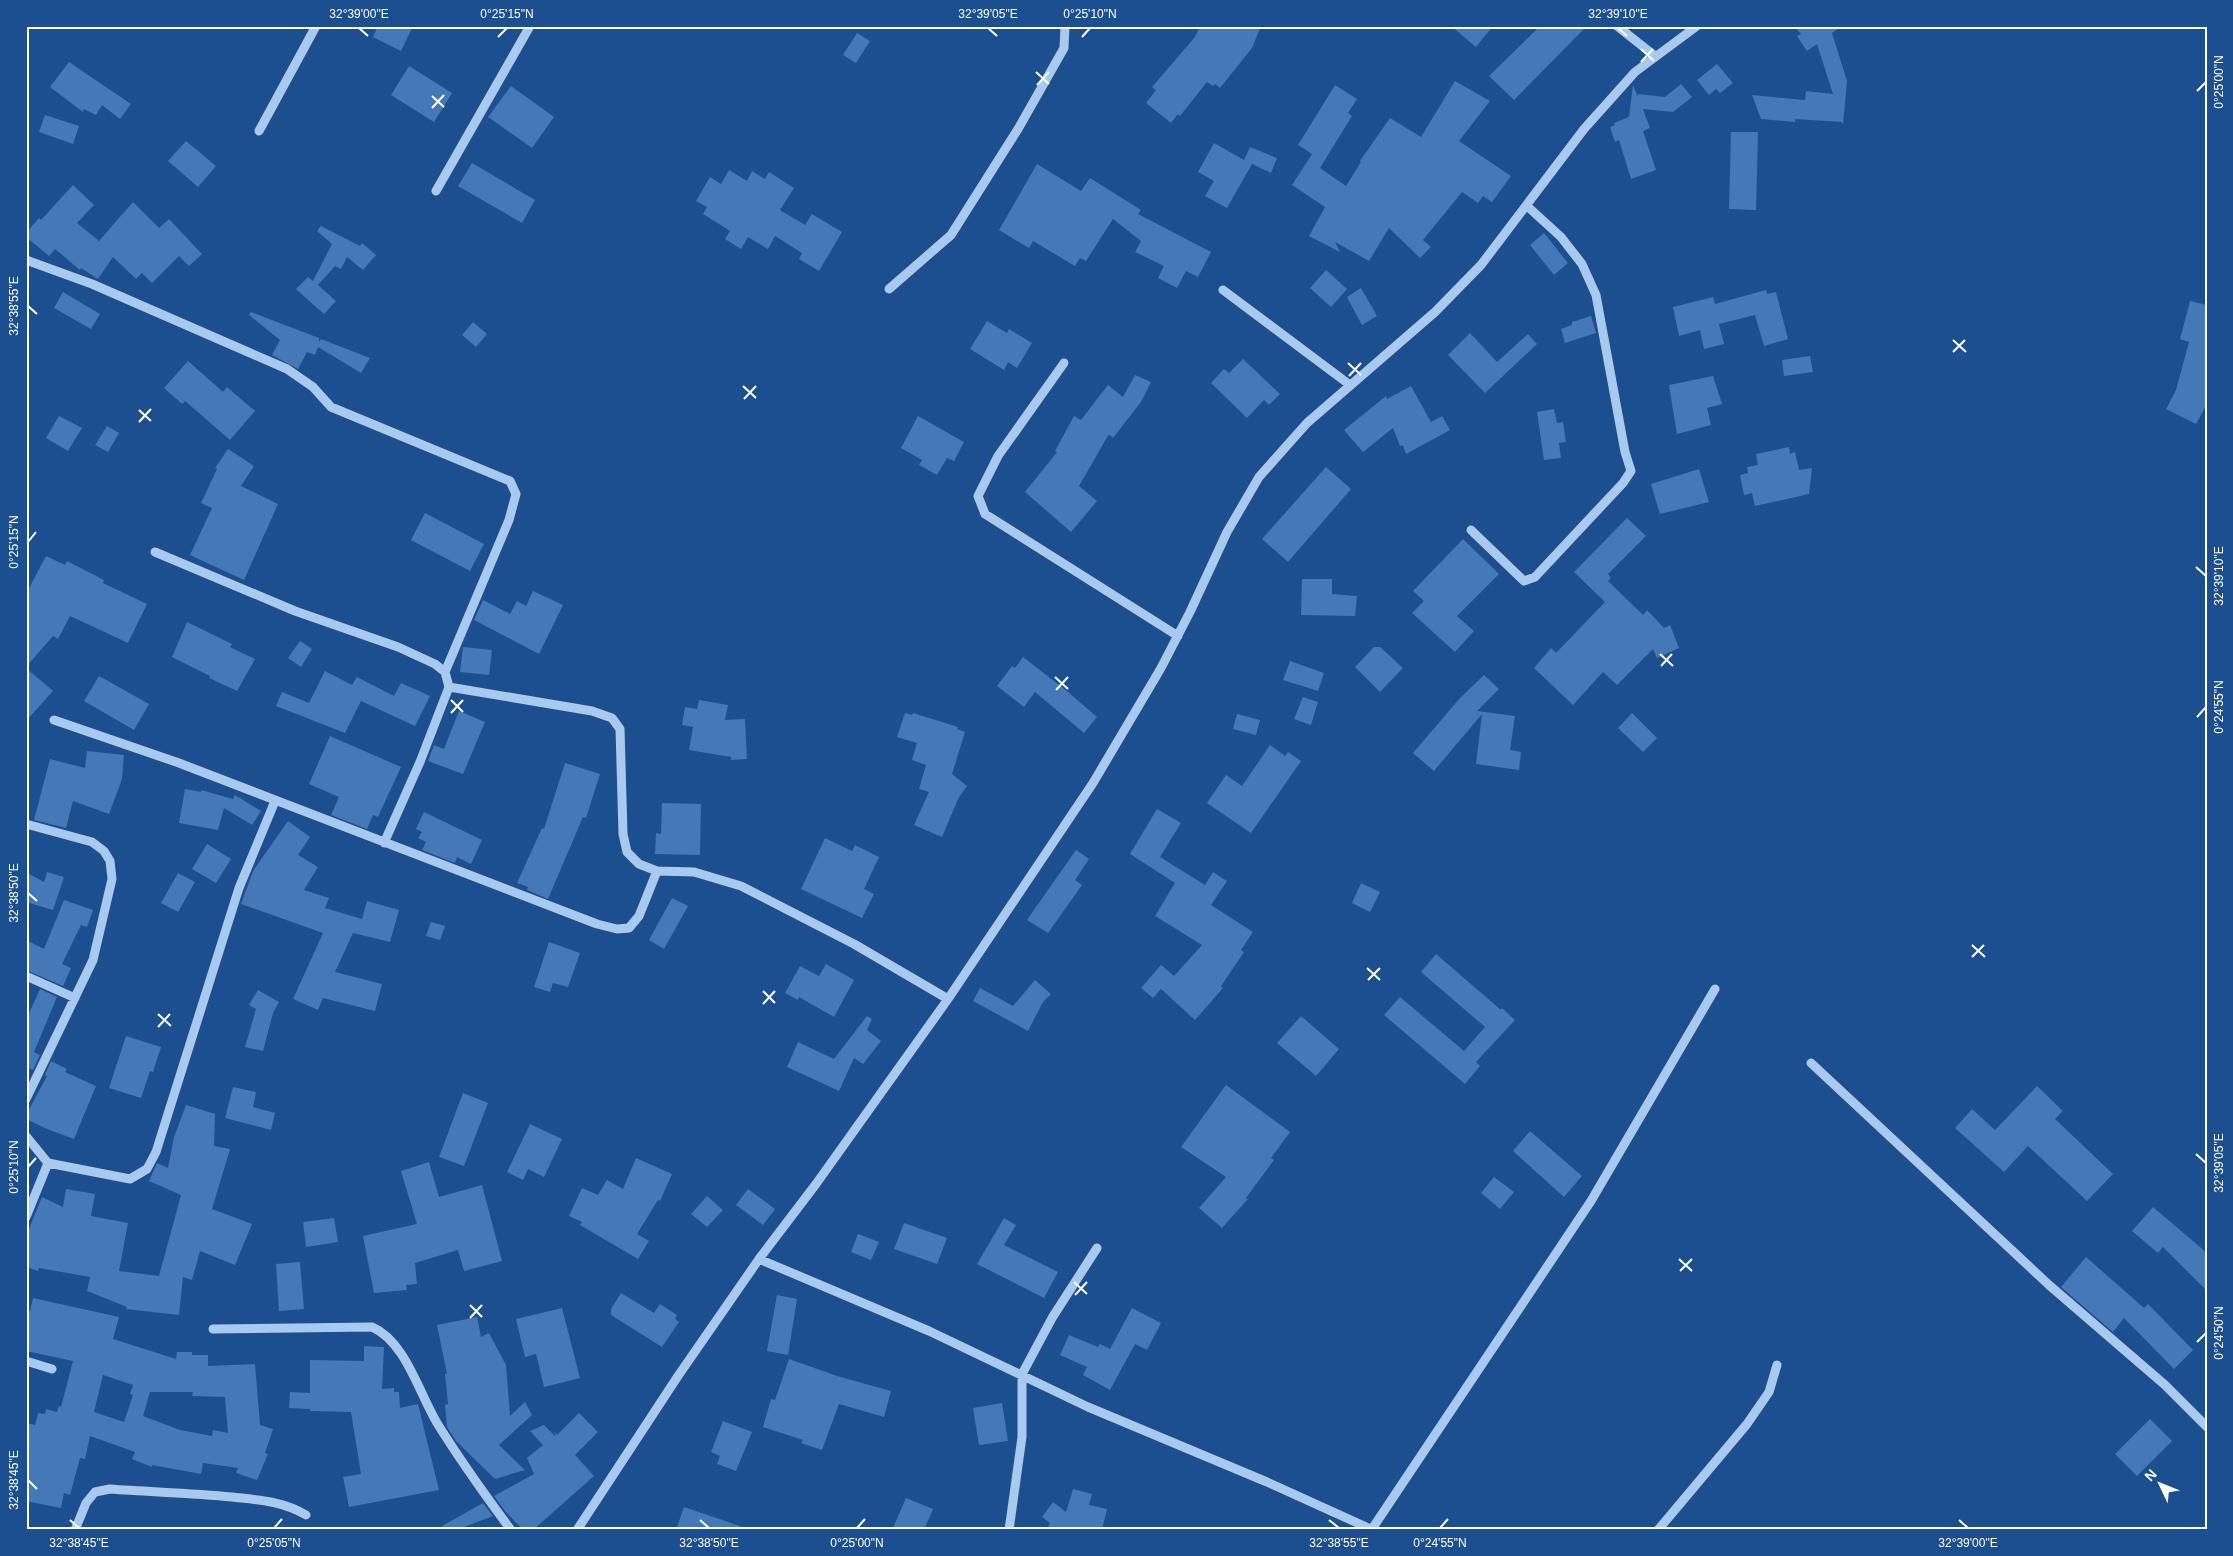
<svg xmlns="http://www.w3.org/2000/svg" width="2233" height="1556" viewBox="0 0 2233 1556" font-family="Arial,sans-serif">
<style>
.building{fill:#4478b7;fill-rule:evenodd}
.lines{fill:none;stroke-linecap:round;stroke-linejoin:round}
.minor{stroke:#a9c9ee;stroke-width:9}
.ticks{fill:none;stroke:#fff;stroke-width:2}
.neatline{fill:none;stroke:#fff;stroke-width:2}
.ticks-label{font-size:12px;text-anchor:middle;fill:#fff}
</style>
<rect width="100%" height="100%" fill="#1b4f8f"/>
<!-- building -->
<path class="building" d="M378,26H413L401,51L373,37Z
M1200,26H1261L1252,48L1220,88L1215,84L1213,86L1207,82L1180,116L1178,114L1171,123L1146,103L1156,90L1152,87L1195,37Z
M1451,26H1493L1476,47Z
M1540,26H1587L1514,100L1489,76Z
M1794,26H1842L1832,33L1847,81L1843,125L1842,122L1795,119V122L1761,119L1752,95L1805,100L1806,91L1833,94L1817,44L1807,51L1797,36L1801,34Z
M857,33L870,41L856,63L843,55Z
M69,62L131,104L120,119L102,105L96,115L84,109L83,112L50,87Z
M1717,64L1733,83L1720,93L1716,89L1709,95L1697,80Z
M409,66L452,93L434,122L391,95Z
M1455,81L1490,101L1459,141L1511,176L1492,202L1483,196L1478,203L1462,192L1423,240L1431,247L1420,258L1389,228L1369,261L1335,242L1340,252L1309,236L1325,207L1292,185L1312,154L1298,145L1335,85L1357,99L1348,113L1352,116L1320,168L1346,186L1361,162L1360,161L1390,118L1421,137Z
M1681,84L1692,97L1673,112L1643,109L1650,128L1643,131L1656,170L1631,179L1619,140L1615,142L1610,127L1615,125L1614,123L1629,117L1633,85L1638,97V94L1665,97Z
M511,86L554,117L532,148L488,117Z
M45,115L79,126L73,144L39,132Z
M1731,132H1758L1756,210L1729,209Z
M186,141L216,166L198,187L168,161Z
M1214,143L1244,160L1250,147L1277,158L1271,173L1252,164L1227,208L1205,196L1214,181L1198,172Z
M472,163L535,200L522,223L458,186Z
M1037,164L1081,191L1090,178L1141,210L1138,214L1211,252L1198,277L1186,271L1177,288L1158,278L1164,266L1135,252L1141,241L1113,219L1086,261L1080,258L1075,266L1033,241L1029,248L999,230Z
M729,170L747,181L752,171L765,179L769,172L794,188L780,210L805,225L812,214L842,232L819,271L799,259L802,253L775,236L768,249L748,237L741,249L725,239L730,231L703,214L707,207L696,201L710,177L721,184Z
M73,185L94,205L77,223L99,241L133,202L159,228L169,219L202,254L189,266L179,256L152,283L142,273L136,279L113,257L98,279L81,268L80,270L55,249L49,256L26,237V233L39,218L41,220Z
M321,226L360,246L362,243L376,255L363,270L347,257L341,269L335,266L318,285L336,301L324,314L296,289L308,277L313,281L332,244L317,231Z
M1544,233L1568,263L1554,275L1530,245Z
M1326,270L1347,289L1331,307L1310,288Z
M1361,288L1377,316L1362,325L1347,297Z
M1766,290L1767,294L1776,292L1788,339L1764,346L1755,315L1719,324L1724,344L1704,349L1700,330L1679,336L1673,307L1713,297L1715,304Z
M63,292L100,314L91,329L54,308Z
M2190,301L2207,305V404L2196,424L2166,409L2176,390L2189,342L2180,339Z
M251,312L319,338V342L321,339L370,358L361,373L318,347L315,355L307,352L298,369L272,355L280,340L249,315Z
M1591,316L1596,333L1565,343L1561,329L1572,325V322Z
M987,321L1007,333L1009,329L1032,343L1017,368L1008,362L1004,370L970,349Z
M473,322L487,334L476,347L462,335Z
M1470,333L1497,362L1528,334L1537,344L1485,393L1448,355Z
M1810,356L1813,372L1784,376L1782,360Z
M1243,359L1280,394L1269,405L1264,400L1247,418L1211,383L1224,369L1229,373Z
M188,361L223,392L227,387L255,411L230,440L185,401L182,404L164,388Z
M1135,375L1151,382L1141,402L1113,438L1109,434L1079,486L1097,501L1071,532L1025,492L1057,452L1055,451L1074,416L1081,420L1108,385L1123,397Z
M1713,376L1722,404L1707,408L1711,425L1677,434L1669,385Z
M1411,386L1431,422L1442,416L1450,430L1406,454L1403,445L1400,446L1393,428L1363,452L1344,430L1386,396L1387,399Z
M1554,409L1557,423L1563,422L1566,442L1559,443L1561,458L1544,460L1537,412Z
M59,416L82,428L68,451L46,438Z
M918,416L964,442L954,461L947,458L937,475L919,465L922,460L901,448Z
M107,426L119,433L108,452L95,445Z
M1789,447L1790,454L1795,452L1799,470L1812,468L1809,494L1755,506L1752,493L1744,495L1740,475L1748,473L1747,467L1758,465L1756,454Z
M228,449L254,466L241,486L278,504L244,580L190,555L212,508L201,503L217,469L215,468Z
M1326,467L1351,489L1288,562L1262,539Z
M1699,469L1709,502L1660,514L1651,484Z
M425,513L484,544L470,571L411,540Z
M1627,518L1646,536L1608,574L1611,578L1608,581L1643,615L1647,610L1664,628L1670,625L1679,648L1657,658L1653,649L1617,685L1603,672L1573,705L1534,668L1551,648L1556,653L1605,602L1574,572Z
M1463,539L1499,574L1457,616L1474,631L1455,652L1412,613L1424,601L1413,591Z
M46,556L65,565L67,561L104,580L103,583L147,604L128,643L70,616L58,639L53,636L26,667V594Z
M1302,579H1332V594L1357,596L1355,616L1301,615Z
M533,591L563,605L539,654L474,620L483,600L510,614L517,601L526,606Z
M187,622L232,644L230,647L255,659L237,691L209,678L210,676L172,657Z
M300,641L312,649L301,667L288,658Z
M463,647L492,650L489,675L460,672Z
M1374,647H1380L1403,668L1380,692L1355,667Z
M1023,657L1067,691L1097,717L1084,733L1035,692L1024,707L997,686L1012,666L1015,668Z
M1290,661L1324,673L1318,691L1283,680Z
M26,668L53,691L26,721Z
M325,671L352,685L357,677L394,696L401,683L430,696L415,726L361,701L345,733L276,706L282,692L309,703Z
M1484,675L1499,689L1477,711L1515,716L1510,750L1521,752L1519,770L1476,764L1482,714L1434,771L1413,753L1460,698Z
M99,676L149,704L134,730L84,701Z
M1303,697L1318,702L1311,725L1294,719Z
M699,700L728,705L725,720L745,719L747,759L731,760V757L689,750L693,727L682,725L685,707L697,709Z
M459,711L485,722L463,774L428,761L434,745L444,749Z
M905,713L912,715L913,713L958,727L957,729L965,732L952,774L967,786L958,799L942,837L914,825L929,792L919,789L926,765L912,760L917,743L897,737Z
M1632,713L1657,738L1643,752L1618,728Z
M1237,714L1260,720L1256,735L1233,729Z
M330,736L401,767L378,817L373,815L367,829L331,815L339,797L309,784Z
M1270,745L1285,756L1288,752L1301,761L1251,833L1207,803L1226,775L1242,786Z
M87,751L124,755L122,779L109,814L73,801L66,828L34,820L50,759L85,768Z
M565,763L600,774L586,818L583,817L548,899L527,890L528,887L517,883L542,828L544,829Z
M185,789L201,792V790L233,799L235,795L261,811L252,825L224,808L218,830L179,823Z
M662,803L701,804L700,855L655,854L656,833L661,834Z
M1157,809L1181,823L1160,857L1205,885L1213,872L1227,881L1211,905L1253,932L1241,950L1244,952L1221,986L1223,988L1195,1020L1161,989L1153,998L1141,988L1161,965L1174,976L1202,945L1155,916L1175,883L1130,854Z
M424,812L482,840L471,864L457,857L455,863L422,850L426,842L418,838L422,832L416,829Z
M288,821L310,837L298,855L318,867L304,890L329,898L325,908L362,919L367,901L399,910L390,942L353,933L335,972L382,984L375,1011L323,998L318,1010L293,999L323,933L241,904L253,871Z
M825,838L852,851L855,845L879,857L864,889L874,894L862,918L801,889Z
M207,844L231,859L216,883L192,869Z
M1076,850L1089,859L1075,880L1082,885L1048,933L1027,920Z
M26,872L44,882L47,872L64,877L53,910L26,902Z
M178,873L195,882L178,912L161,903Z
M1361,883L1380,892L1370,912L1352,903Z
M672,898L688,906L664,949L649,940Z
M64,900L93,910L87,927L81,925L62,964L71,968L63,986L26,970V940L44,949Z
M431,922L445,926L440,940L426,936Z
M549,942L580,953L568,987L553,983L550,992L534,987Z
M1436,954L1501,1010L1502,1008L1515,1020L1476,1062L1480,1066L1465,1084L1384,1015L1400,997L1464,1051L1485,1027L1421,972Z
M826,964L854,980L834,1017L799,997L798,1000L785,993L800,966L819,976Z
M1035,980L1051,994L1043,1002L1028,1031L973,1001L980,988L1013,1006Z
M40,989L57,997L34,1052L40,1055L33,1070L27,1068L26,1070V1020Z
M258,990L279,1002L273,1013L263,1051L245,1047L256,1009L249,1005Z
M867,1016L872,1019L867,1030L881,1041L863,1064L854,1058L839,1091L787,1067L798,1042L834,1059Z
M1301,1016L1339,1049L1316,1076L1277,1043Z
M126,1036L161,1047L153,1072L150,1071L141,1098L109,1088Z
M51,1061L67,1069L65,1072L96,1086L74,1139L47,1129L26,1119V1115L47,1076L45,1075Z
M1226,1085L1290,1132L1271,1158L1274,1160L1246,1198L1248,1199L1222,1228L1199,1208L1226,1177L1181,1147Z
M2037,1086L2063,1111L2055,1119L2113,1174L2087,1201L2028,1146L2004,1172L1955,1128L1972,1109L1995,1130Z
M233,1087L256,1092L253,1107L275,1113L271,1130L225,1118Z
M463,1093L488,1103L464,1166L439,1157Z
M186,1105L215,1114L214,1146L230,1149L212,1209L252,1224L235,1265L200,1251L192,1280L183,1277L179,1315L126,1309L127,1307L87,1291L90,1277L39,1268L38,1271L26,1267V1236L42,1197L63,1207L66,1189L95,1194L91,1216L128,1223L119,1271L159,1276L181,1195L149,1181L157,1163L168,1168L174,1137Z
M530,1124L562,1139L544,1177L528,1169L523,1180L507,1172Z
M1530,1131L1582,1176L1564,1197L1513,1151Z
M636,1158L672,1174L660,1201L658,1200L637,1234L649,1241L638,1259L580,1225L582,1222L569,1216L582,1188L598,1195L607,1180L623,1189Z
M429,1162L439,1197L482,1185L502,1261L464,1271L458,1250L415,1263L417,1284L406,1285L407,1290L374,1293L363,1236L417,1224L401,1171Z
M1494,1177L1514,1192L1500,1209L1481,1193Z
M748,1189L775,1209L763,1225L736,1205Z
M707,1196L723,1210L707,1227L691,1214Z
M2153,1207L2207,1253V1291L2163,1247L2158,1253L2132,1231Z
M334,1218L338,1242L306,1247L303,1222Z
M1004,1218L1016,1225L1004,1245L1058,1272L1044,1298L977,1264Z
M904,1223L947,1238L937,1264L894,1249Z
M858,1234L879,1242L871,1260L851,1252Z
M2086,1257L2144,1308L2148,1304L2193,1350L2174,1369L2124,1318L2113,1332L2061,1287Z
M300,1262L304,1309L279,1311L276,1264Z
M621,1293L654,1313L660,1304L677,1315L675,1319L679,1322L662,1347L611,1315V1309Z
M777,1295L797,1299L788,1355L767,1351Z
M33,1298L119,1317L113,1339L176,1359L177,1352H192V1355H208V1366L255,1364L260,1425L273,1429L265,1453L268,1454L257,1480L236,1473L238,1468L203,1463L201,1474L152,1465V1467L132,1459L135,1452L90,1436L85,1459L80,1458L70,1495L64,1493L61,1508L26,1501V1423L35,1425L38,1413L45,1414L46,1409L57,1412L59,1406L61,1407L73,1361L26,1351V1310L30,1311ZM103,1375L133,1385L130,1394L133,1395L124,1422L94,1412ZM150,1392H193L192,1396L225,1397L228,1433L213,1430L212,1436L180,1430L143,1416Z
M562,1308L580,1378L544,1387L536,1354L525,1357L516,1319Z
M1132,1308L1161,1323L1147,1350L1135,1344L1110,1390L1083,1375L1087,1367L1060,1355L1069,1335L1098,1347L1100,1344L1110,1349Z
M477,1317L481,1337L489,1333L506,1365L510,1416L525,1402L532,1415L499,1445L525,1470L495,1479L456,1441L447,1427L445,1405L448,1404L445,1374H447L437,1325Z
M364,1346L384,1347L382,1389L394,1388V1392H399L400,1408L418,1404L439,1490L349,1507L343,1477L361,1474L351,1412L310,1411V1409L289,1408L290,1392L310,1393V1360L364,1361Z
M789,1359L837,1376L891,1391L884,1417L839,1404L822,1450L801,1443L803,1440L763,1427L771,1399L775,1400Z
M1002,1403L1008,1441L979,1445L973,1408Z
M579,1413L598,1432L575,1455L594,1476L533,1530H523L505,1511L494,1496L534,1474L527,1458L543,1445L530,1431L544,1425L556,1437L554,1431L557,1435Z
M2150,1419L2172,1441L2137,1476L2115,1454Z
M723,1421L752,1432L736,1471L717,1464L720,1456L711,1452Z
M1073,1489L1092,1494L1089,1505L1107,1509L1102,1530H1047L1050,1523L1042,1517L1053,1502L1066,1512Z
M906,1498L933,1509L924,1530H892Z
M483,1503L493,1516L456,1530H444L442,1526Z
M684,1507L743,1527L742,1530H676Z"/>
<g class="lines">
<!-- minor -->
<path class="minor" d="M1617,26L1655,56
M259,131L316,26
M436,191L530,26
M26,260L92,284L287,369L313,387L331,407L510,481L516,494L509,520L445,672
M889,289L951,235L1018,129L1064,48L1065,26
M1223,290L1350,385
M1064,363L998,456L978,496L985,514L1178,636
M1471,530L1524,581L1535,577L1623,483L1631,471L1625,452L1596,295L1582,264L1561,237L1527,206
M155,552L295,611L398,647L435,664L445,672L449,687L420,762L384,843
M449,687L592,711L612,718L620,729L623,834L627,852L639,864L657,871L694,872L741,886L854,944L948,999
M54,720L179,763L597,924L617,929L629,928L639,916L657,871
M26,824L92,842L104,851L110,861L112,879L93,960L26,1099
M26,976L75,998
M1811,1063L2049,1285L2165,1385L2207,1427
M26,1136L48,1163L130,1179L147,1169L156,1152L239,888L275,801
M26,1217L48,1163
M759,1259L929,1331L1088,1407L1267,1482L1373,1530
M213,1329L372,1327C405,1341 419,1393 437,1423C460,1460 485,1495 511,1530
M26,1361L52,1369
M1372,1529L1591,1201L1715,989
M75,1530L86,1503L95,1492L110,1489C151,1492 192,1493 232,1497C258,1500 283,1501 306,1515
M577,1530L678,1376L759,1259L816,1184L948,999L1093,783L1161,668L1190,612L1227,532L1259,477L1307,423L1435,312L1481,265L1584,129L1635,72L1697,26
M1009,1530L1022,1437V1374L1052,1318L1097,1248
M1658,1530L1747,1424L1769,1392L1777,1365"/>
</g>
<!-- ticks -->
<path class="ticks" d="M359,28L368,36M988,28L997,36M1618,28L1627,36M498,37L507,28M1082,37L1090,28M1641,49L1654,61M1641,62L1653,49M1036,72L1049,84M1037,85L1049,72M2197,91L2206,82M432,96L444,107M432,108L444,95M28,306L37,314M1953,340L1966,352M1953,352L1965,340M1348,363L1361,375M1349,376L1361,363M743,386L756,398M744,399L756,386M139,410L151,421M139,422L151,409M28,542L36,532M2196,567L2206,576M1660,654L1673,666M1661,666L1672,654M1055,677L1068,689M1056,690L1068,677M451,700L463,712M451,713L463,700M2197,717L2206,707M28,893L37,901M1972,945L1985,957M1972,957L1984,945M1367,968L1380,980M1368,980L1380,968M763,991L775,1003M763,1004L775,991M158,1014L171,1026M158,1027L170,1014M2196,1154L2206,1163M28,1167L36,1158M1679,1259L1692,1271M1680,1271L1692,1259M1074,1282L1087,1294M1075,1295L1087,1282M470,1305L482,1317M470,1318L482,1305M2197,1342L2206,1333M28,1480L37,1489M70,1520L79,1528M700,1520L709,1528M1329,1520L1339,1528M1959,1520L1968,1528M274,1528L282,1519M857,1528L865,1519M1440,1528L1448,1519"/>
<!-- border -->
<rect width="2233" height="1556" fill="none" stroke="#1b4f8f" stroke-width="55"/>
<!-- north arrow -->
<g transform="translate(2160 1484) rotate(313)" stroke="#1b4f8f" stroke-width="4" paint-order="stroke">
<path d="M0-4L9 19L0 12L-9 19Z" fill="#ffffff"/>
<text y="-8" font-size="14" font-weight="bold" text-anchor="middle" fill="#ffffff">N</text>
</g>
<rect x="28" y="28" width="2178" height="1500" class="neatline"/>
<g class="ticks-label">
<text x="359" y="18">32°39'00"E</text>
<text x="507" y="18">0°25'15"N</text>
<text x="988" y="18">32°39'05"E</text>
<text x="1090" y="18">0°25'10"N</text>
<text x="1618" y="18">32°39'10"E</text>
<text transform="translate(2219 82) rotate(-90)" y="4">0°25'00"N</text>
<text transform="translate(14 306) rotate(-90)" y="4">32°38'55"E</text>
<text transform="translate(14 542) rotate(-90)" y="4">0°25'15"N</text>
<text transform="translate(2219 576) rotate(-90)" y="4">32°39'10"E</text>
<text transform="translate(2219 707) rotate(-90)" y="4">0°24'55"N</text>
<text transform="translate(14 893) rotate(-90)" y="4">32°38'50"E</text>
<text transform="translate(2219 1163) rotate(-90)" y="4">32°39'05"E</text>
<text transform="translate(14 1167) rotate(-90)" y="4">0°25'10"N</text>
<text transform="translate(2219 1333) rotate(-90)" y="4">0°24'50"N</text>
<text transform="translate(14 1480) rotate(-90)" y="4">32°38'45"E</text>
<text x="79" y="1547">32°38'45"E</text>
<text x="274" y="1547">0°25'05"N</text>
<text x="709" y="1547">32°38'50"E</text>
<text x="857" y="1547">0°25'00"N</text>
<text x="1339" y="1547">32°38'55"E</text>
<text x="1440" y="1547">0°24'55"N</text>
<text x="1968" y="1547">32°39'00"E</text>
</g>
</svg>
